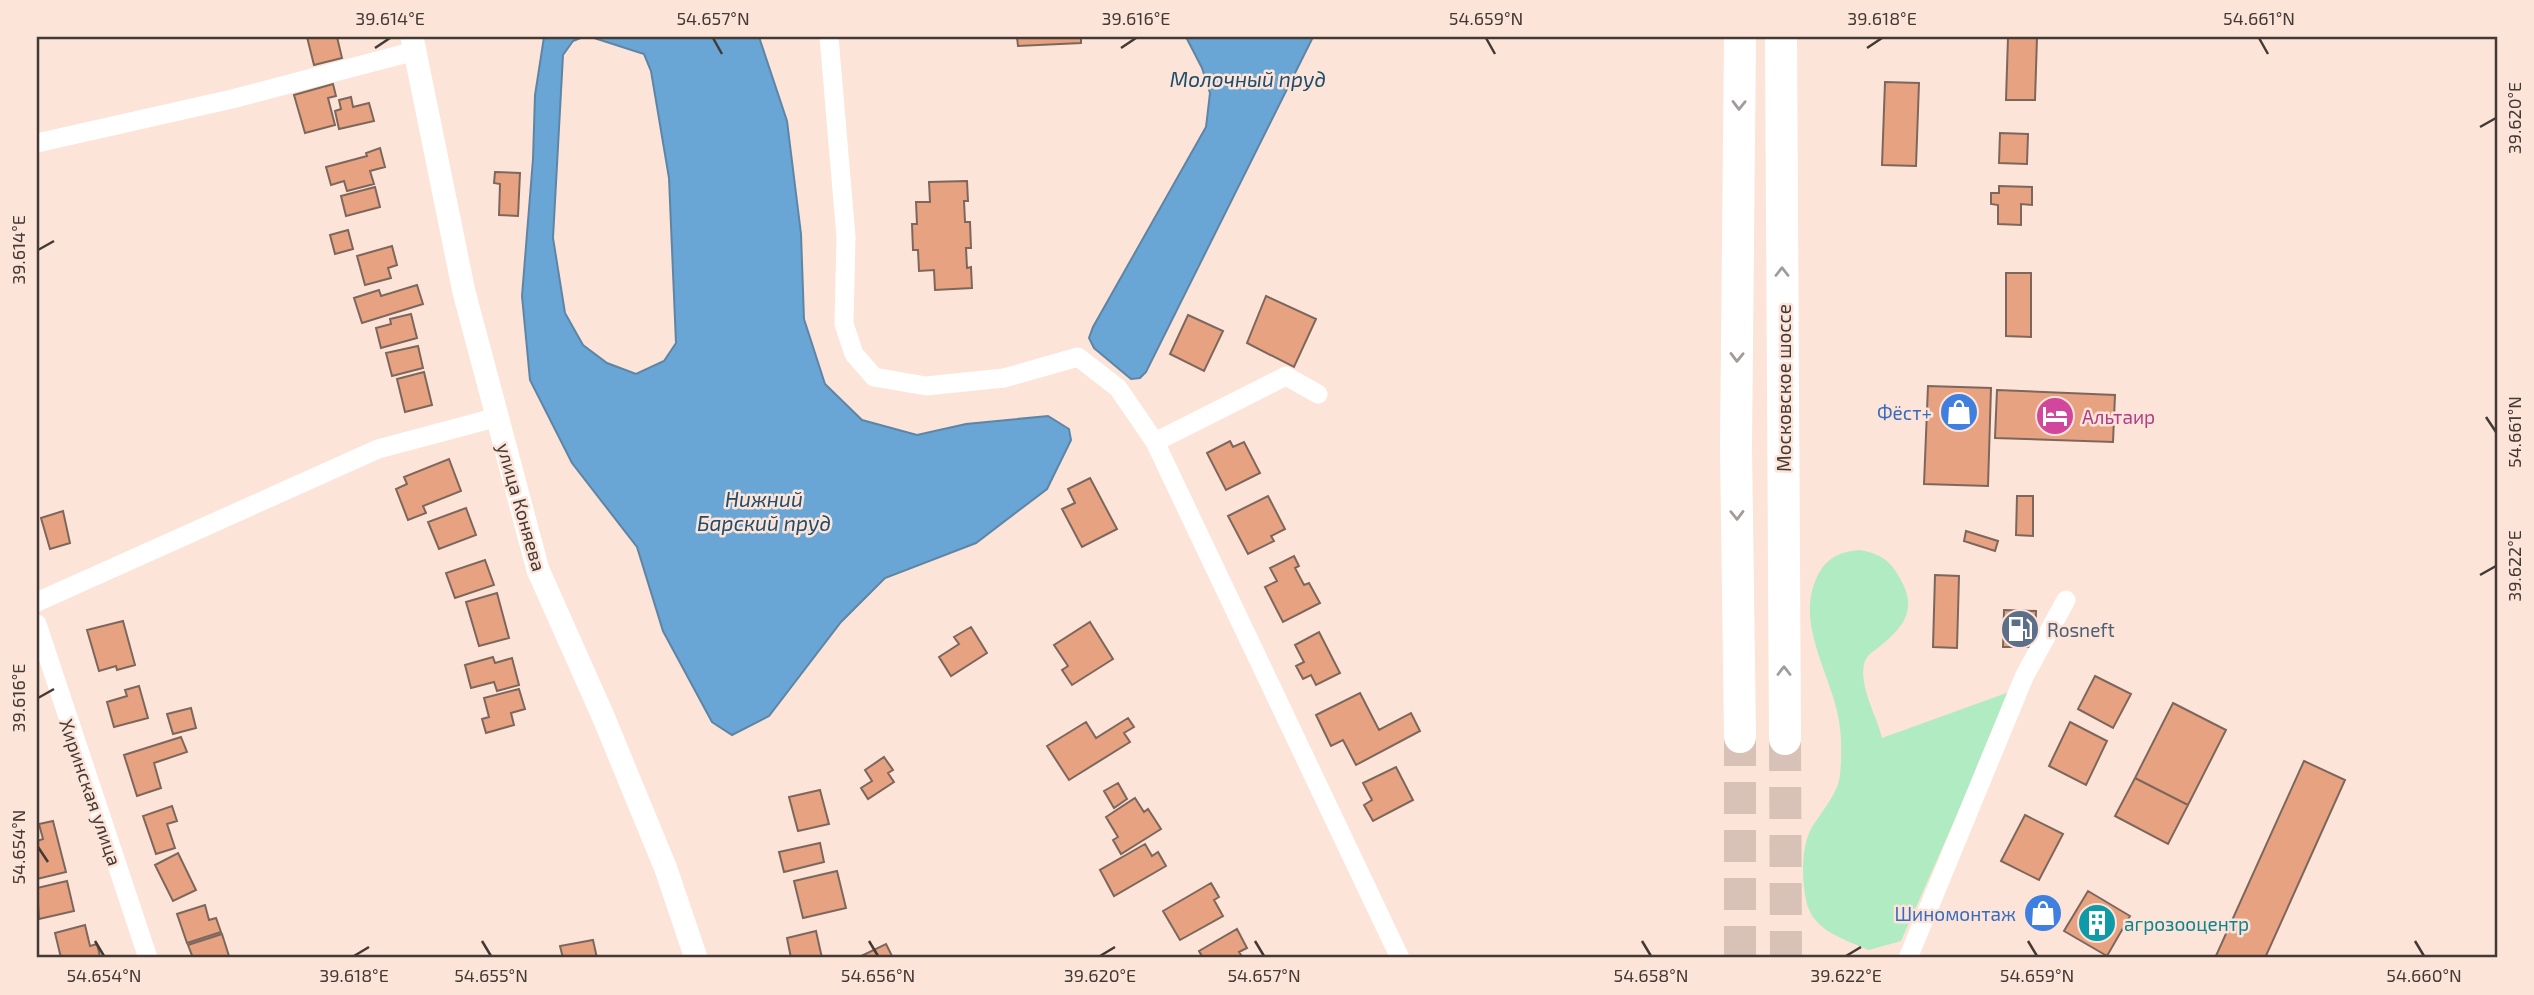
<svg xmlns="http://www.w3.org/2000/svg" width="2534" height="995" viewBox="0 0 2534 995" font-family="'Exo 2',sans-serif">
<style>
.green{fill:#b1ebc1}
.water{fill:#69a6d5;stroke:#5e85a5;stroke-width:2}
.building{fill:#e7a281;stroke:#7d675d;stroke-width:2}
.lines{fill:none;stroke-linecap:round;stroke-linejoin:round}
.trunk-tunnel{stroke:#d8c2b7;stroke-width:32;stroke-dasharray:32 16;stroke-linecap:butt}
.minor{stroke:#fff;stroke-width:19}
.tertiary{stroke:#fff;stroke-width:23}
.trunk{stroke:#fff;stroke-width:32}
.oneway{stroke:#a19c9a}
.ticks{fill:none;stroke:#433935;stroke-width:2.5}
.labels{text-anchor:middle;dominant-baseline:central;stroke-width:5;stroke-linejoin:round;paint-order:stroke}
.street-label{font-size:19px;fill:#433935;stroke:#fde4d8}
.shop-label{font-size:19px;fill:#366cbe;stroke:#fde4d8;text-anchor:end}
.hotel-label{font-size:19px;fill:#b23c85;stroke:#fde4d8;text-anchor:start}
.service-label{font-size:19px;fill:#4e5e75;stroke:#fde4d8;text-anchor:start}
.culture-label{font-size:19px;fill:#0d838f;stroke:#fde4d8;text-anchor:start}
.water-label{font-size:21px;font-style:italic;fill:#1e4d6d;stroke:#fde4d8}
.neatline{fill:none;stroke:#433935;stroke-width:2.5}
.ticks-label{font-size:18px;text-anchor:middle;fill:#433935}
</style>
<rect width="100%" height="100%" fill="#fde4d8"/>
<!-- green -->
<path class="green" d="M1859,550C1878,553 1889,559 1898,575C1919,609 1905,626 1878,648C1872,652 1866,656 1864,664C1859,687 1877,716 1882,738L2012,691L1901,941L1869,950C1844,939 1812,931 1806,900C1802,881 1801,850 1810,831C1819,814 1838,795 1840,775C1842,754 1842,732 1837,711C1827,668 1796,621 1817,577C1826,558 1839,552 1859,550Z"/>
<!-- water -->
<path class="water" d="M544,37H583L573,41L563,55L553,238L565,313L583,345L607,363L636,374L664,361L676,343L669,178L651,71L644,54L591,37H759L787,121L801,234L804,319L825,384L862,420L917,435L966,424L1048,416L1069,429L1071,440L1047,489L976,543L885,578L841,622L769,716L732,735L712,722L663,631L637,547L572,463L530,380L522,296L533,159L535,95Z
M1186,37H1313L1146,372L1140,378L1131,379L1094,348L1089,338L1093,327L1206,127L1210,93L1202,68Z"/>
<!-- building -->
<path class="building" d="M307,37H337L342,58L314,65Z
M1017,37H1081V43L1018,46Z
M2008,37H2037L2035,100H2006Z
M1885,82L1919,83L1916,166L1882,165Z
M333,84L336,96L328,98L335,125L305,133L294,95Z
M351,97L353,107L369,103L374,121L339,129L335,111L341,109L339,100Z
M2000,133L2028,134L2027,164L1999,163Z
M380,148L385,167L370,171L374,184L347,191L344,181L331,185L326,167L367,156L366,153Z
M495,172L520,173L518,216L499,215L500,184L494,183Z
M967,181L968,201H964L965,222H970L971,248H966L967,268L971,267L972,288L935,290L934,270L919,271L918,250H913L912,224H917L916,202H930L929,182Z
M1999,186L2032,187V205L2021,204V225L1998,224V205L1991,204V193H1999Z
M375,187L380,207L346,216L341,196Z
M348,230L353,249L335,254L330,235Z
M392,246L397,265L388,268L391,278L365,285L357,256Z
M2006,273H2031V337L2006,336Z
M417,285L423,304L362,323L354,298L379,290L381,296Z
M1266,296L1316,319L1294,367L1247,343Z
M411,314L417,338L381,348L376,328L391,324L390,319Z
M1188,315L1223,331L1204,371L1170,354Z
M418,346L423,368L392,376L386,353Z
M424,372L432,405L405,412L397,379Z
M1928,386L1991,388L1988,486L1924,484Z
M1997,390L2115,395L2113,442L1995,438Z
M1230,441L1233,447L1244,442L1260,473L1226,490L1207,453Z
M449,459L461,491L423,506L426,513L408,520L396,489L407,484L404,477Z
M1090,478L1117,529L1082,547L1062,509L1075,503L1068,489Z
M1268,496L1285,529L1271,536L1274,541L1248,554L1228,516Z
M2017,496H2033V536L2016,535Z
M466,508L476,535L439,549L428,522Z
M63,511L70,543L50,549L41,518Z
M1966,531L1998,541L1995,551L1964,541Z
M1294,556L1299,566L1295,568L1304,585L1309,583L1320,603L1283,622L1265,587L1277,581L1270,568Z
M485,560L494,585L455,598L446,573Z
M1935,575L1959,576L1957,648L1933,647Z
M497,593L509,638L479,646L466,602Z
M2004,610L2036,611L2035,647H2003Z
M123,621L135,665L117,670L116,666L99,671L87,630Z
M1090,622L1113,659L1072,685L1062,670L1068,666L1054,645Z
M971,627L987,653L951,676L939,657L959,644L954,637Z
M1319,632L1340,673L1316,685L1311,675L1303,679L1296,666L1304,662L1295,645Z
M493,657L495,663L512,658L519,685L497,691L494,682L471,688L465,665Z
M2095,676L2131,694L2113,728L2078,709Z
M139,686L148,718L114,727L107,702L127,696L125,690Z
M519,689L525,709L511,713L514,725L486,733L482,719L489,717L484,698Z
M1360,693L1379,730L1411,713L1420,731L1356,765L1343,740L1331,746L1316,715Z
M2173,703L2226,730L2188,805L2135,778Z
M191,708L196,728L173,734L167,714Z
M1128,718L1134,727L1124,733L1130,742L1069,780L1047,746L1086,722L1096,738Z
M2070,722L2107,741L2086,785L2049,766Z
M181,737L187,752L154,763L161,788L137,796L124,755Z
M884,757L893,770L888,773L894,782L868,799L861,788L872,781L865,770Z
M2304,761L2345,780L2265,958H2215Z
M1396,767L1413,800L1373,821L1364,805L1372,800L1363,783Z
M2135,778L2188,805L2168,844L2115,816Z
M1118,783L1127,799L1114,808L1104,791Z
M820,790L829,824L798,831L789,797Z
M1135,798L1144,812L1148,809L1161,829L1121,854L1113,840L1118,837L1106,817Z
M172,806L177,821L167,824L175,848L156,854L143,816Z
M2025,815L2063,834L2039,880L2001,861Z
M53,821L66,872L37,879V841L43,839L39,824Z
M820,843L824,862L784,872L779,852Z
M1145,844L1152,856L1158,852L1166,866L1114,896L1100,870Z
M178,853L196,890L173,901L155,865Z
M837,871L846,908L803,918L794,881Z
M67,881L74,911L39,919L37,888Z
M1211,883L1219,897L1214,900L1223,916L1180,940L1163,911Z
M2088,891L2130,916L2107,956L2064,931Z
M205,905L209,920L216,918L221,932L187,943L177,914Z
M85,925L90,946L97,944L100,956L61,958L55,933Z
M1237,929L1247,948L1239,952L1243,958H1203L1199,951Z
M816,931L822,958H791L787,938Z
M222,934L229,956L223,958H193L188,945Z
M593,940L597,958H563L560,946Z
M886,944L893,958H860L859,957Z"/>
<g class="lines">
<!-- trunk-tunnel -->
<path class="trunk-tunnel" d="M1785,739L1786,958
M1740,958V737"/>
<!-- minor -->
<path class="minor" d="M829,37L846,237L844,324L854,354L874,377L926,386L1004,378L1078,357L1118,388L1155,442L1400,958
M37,143L232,99L415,51
M1155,442L1286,376L1318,394
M37,602L378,449L498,417
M37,624L148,958
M1908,958L2024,677L2066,600"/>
<!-- tertiary -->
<path class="tertiary" d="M412,37L464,292L538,570L603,716L666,869L696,958"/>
<!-- trunk -->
<path class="trunk" d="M1740,37L1736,447L1740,737
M1781,37L1785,739"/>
</g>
<!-- one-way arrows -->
<defs><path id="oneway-chevron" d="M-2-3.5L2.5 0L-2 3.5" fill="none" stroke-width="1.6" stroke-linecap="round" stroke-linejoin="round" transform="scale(1.75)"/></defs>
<g class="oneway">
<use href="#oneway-chevron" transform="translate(1739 105) rotate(91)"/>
<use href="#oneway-chevron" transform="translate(1782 272) rotate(-90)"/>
<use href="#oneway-chevron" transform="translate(1737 357) rotate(91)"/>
<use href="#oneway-chevron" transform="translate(1737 515) rotate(89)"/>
<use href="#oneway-chevron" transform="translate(1784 671) rotate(-90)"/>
</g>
<!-- ticks -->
<path class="ticks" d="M713,38L722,54M1486,38L1495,54M2259,38L2268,54M375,48L390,38M1121,48L1136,38M1867,48L1882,38M2480,127L2496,118M38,250L54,241M2486,417L2496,432M2480,575L2496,566M38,698L54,689M38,847L48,862M95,941L104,956M482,941L491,956M869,941L878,956M1255,941L1264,956M1642,941L1651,956M2028,941L2037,956M2415,941L2424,956M354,956L369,947M1100,956L1115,947M1846,956L1861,947"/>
<!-- icons -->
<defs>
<symbol id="shop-disc" viewBox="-11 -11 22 22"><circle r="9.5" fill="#3f7fe0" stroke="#fde4d8"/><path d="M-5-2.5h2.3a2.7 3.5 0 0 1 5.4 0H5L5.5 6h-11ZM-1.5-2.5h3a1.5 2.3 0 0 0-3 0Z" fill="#fff"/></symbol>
<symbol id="hotel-disc" viewBox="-11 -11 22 22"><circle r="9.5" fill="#d1479c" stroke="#fde4d8"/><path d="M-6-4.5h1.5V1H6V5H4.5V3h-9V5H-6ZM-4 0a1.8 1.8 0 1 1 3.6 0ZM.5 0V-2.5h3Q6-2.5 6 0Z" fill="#fff"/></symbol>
<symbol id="fuel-disc" viewBox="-11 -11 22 22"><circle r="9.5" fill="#5c6f8a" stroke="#fde4d8"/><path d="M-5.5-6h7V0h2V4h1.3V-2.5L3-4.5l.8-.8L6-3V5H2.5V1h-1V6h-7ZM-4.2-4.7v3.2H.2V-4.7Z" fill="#fff"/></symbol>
<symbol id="building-disc" viewBox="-11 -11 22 22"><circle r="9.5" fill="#0f9aa8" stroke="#fde4d8"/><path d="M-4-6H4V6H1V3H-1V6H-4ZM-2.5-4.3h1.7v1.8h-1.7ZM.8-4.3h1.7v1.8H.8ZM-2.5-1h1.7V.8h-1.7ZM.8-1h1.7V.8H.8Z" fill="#fff"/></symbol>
</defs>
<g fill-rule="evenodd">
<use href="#shop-disc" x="1937" y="390" width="44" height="44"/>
<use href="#hotel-disc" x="2033" y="394" width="44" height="44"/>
<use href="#fuel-disc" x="1998" y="607" width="44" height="44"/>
<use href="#shop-disc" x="2021" y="891" width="44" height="44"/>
<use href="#building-disc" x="2075" y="901" width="44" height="44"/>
</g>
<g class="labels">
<!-- street labels -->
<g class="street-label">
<text transform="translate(1783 388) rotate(-90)">Московское шоссе</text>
<text transform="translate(522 507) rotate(74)">улица Коняева</text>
<text transform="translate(91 792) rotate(71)">Хиринская улица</text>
</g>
<!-- shop labels -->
<g class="shop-label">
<text x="1932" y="412">Фёст+</text>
<text x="2016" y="913">Шиномонтаж</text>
</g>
<!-- hotel labels -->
<g class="hotel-label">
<text x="2082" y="416">Альтаир</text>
</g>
<!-- service labels -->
<g class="service-label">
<text x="2047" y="629">Rosneft</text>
</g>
<!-- culture labels -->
<g class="culture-label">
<text x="2124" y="923">агрозооцентр</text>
</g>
<!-- water labels -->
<g class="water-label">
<text x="1248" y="78">Молочный пруд</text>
<text x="764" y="498">Нижний<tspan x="764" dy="24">Барский пруд</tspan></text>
</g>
</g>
<!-- border -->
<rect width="2534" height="995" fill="none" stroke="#fde4d8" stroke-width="77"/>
<rect x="38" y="38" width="2458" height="918" class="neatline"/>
<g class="ticks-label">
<text x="390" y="25">39.614°E</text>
<text x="713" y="25">54.657°N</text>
<text x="1136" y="25">39.616°E</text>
<text x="1486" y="25">54.659°N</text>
<text x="1882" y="25">39.618°E</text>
<text x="2259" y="25">54.661°N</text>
<text transform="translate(2515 118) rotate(-90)" y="6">39.620°E</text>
<text transform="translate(19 250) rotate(-90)" y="6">39.614°E</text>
<text transform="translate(2515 432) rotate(-90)" y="6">54.661°N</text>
<text transform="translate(2515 566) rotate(-90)" y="6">39.622°E</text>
<text transform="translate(19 698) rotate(-90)" y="6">39.616°E</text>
<text transform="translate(19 847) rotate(-90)" y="6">54.654°N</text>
<text x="104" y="982">54.654°N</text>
<text x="354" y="982">39.618°E</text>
<text x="491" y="982">54.655°N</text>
<text x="878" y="982">54.656°N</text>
<text x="1100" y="982">39.620°E</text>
<text x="1264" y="982">54.657°N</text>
<text x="1651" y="982">54.658°N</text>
<text x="1846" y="982">39.622°E</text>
<text x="2037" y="982">54.659°N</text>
<text x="2424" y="982">54.660°N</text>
</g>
</svg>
